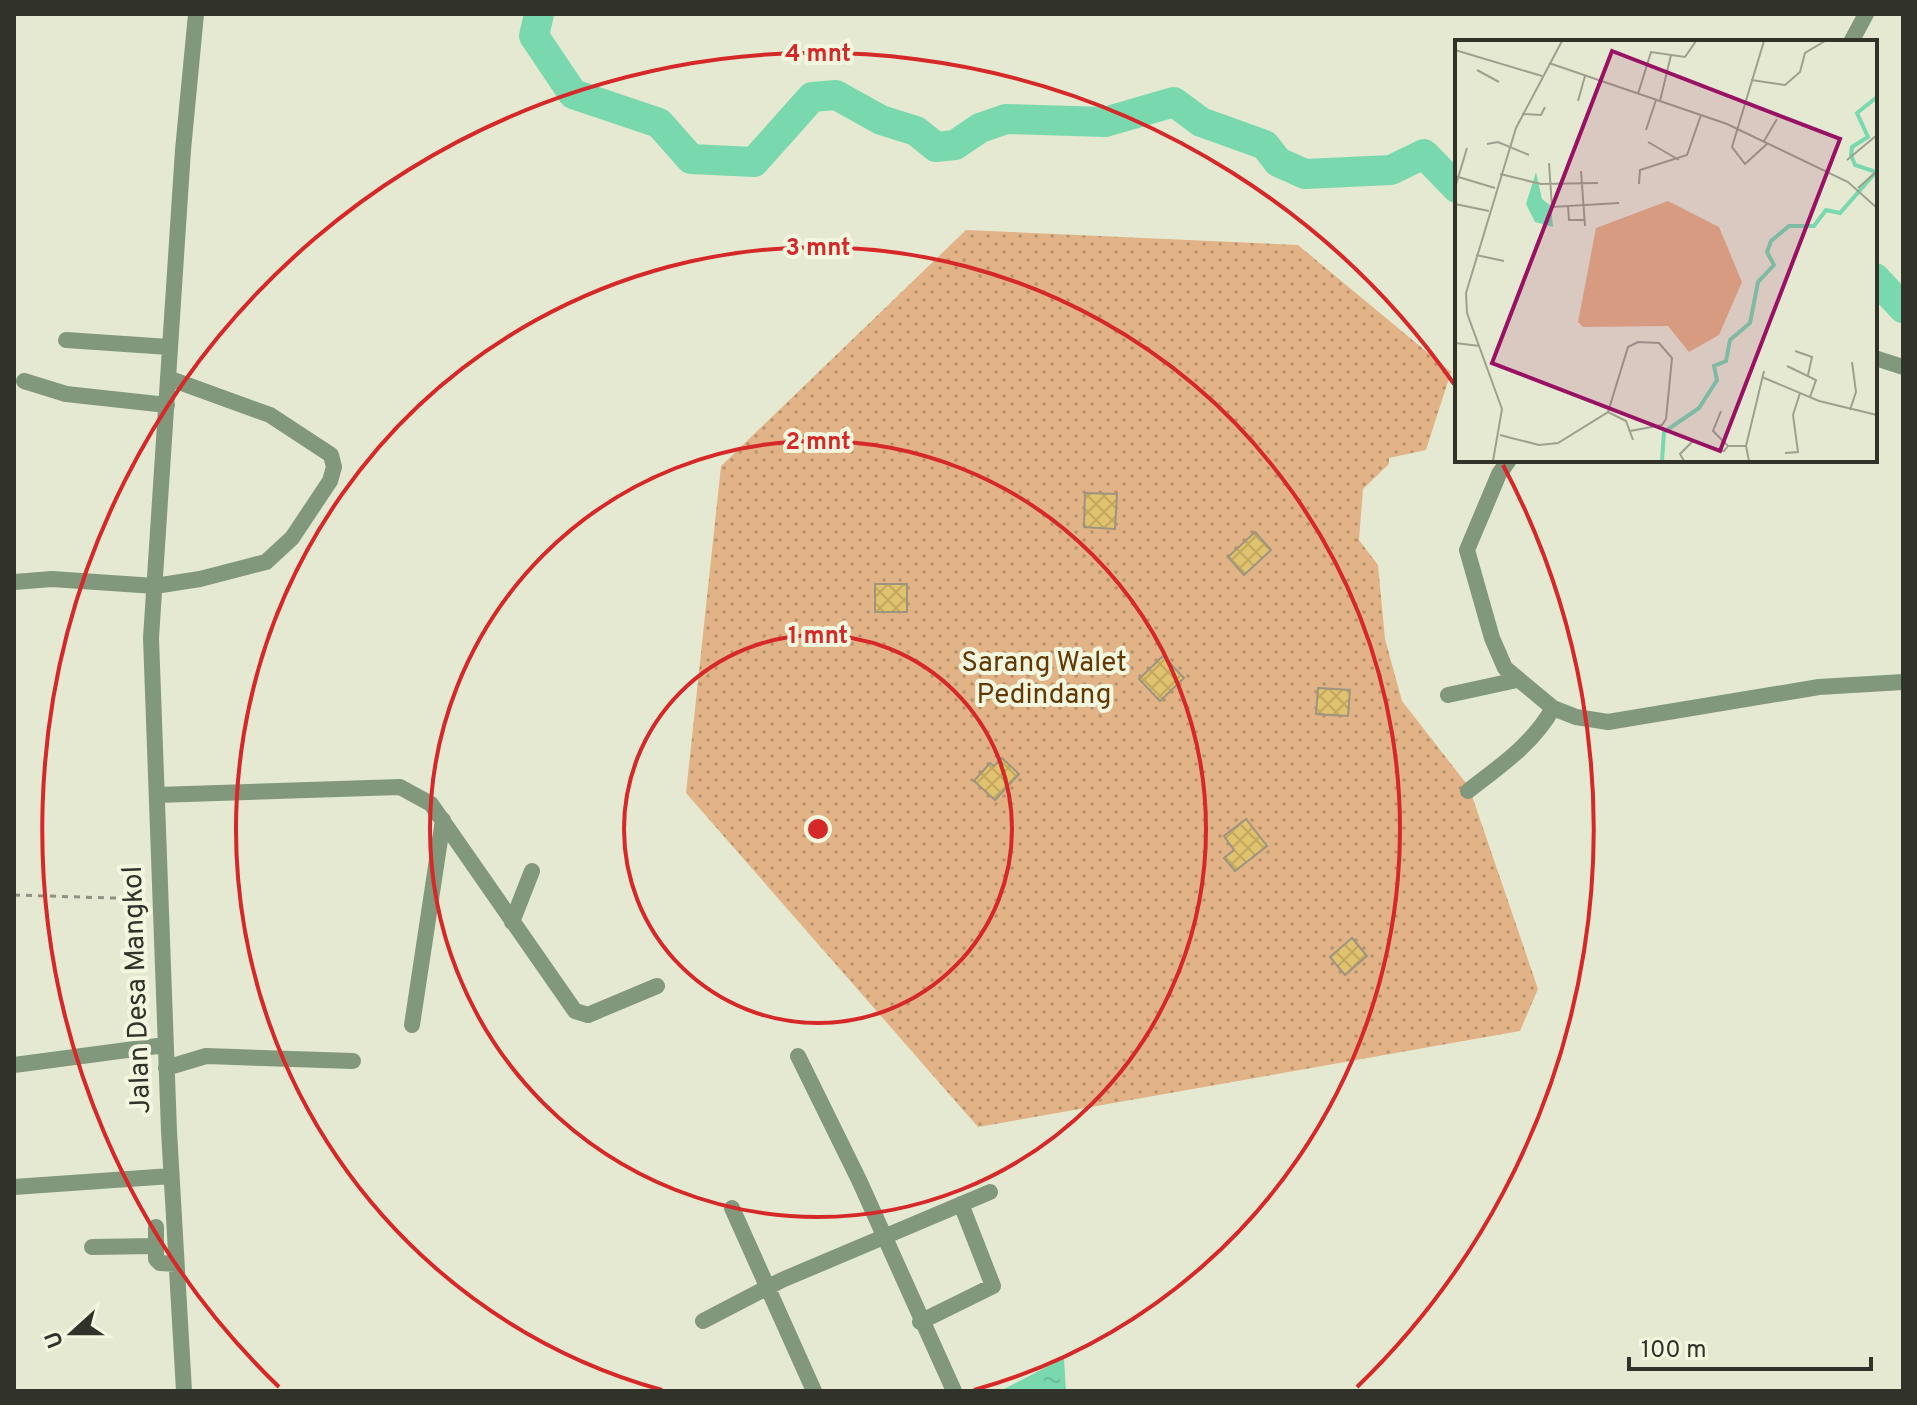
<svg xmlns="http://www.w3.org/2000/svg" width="1917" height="1405" viewBox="0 0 1917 1405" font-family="Overpass,sans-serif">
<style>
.garden{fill:url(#garden-dots)}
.water{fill:url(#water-ripples)}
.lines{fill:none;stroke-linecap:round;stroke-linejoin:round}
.river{stroke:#7ad8af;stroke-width:30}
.building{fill:url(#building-cross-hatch);stroke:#9d9580;stroke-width:2}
.path{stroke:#8f9181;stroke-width:3;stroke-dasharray:6 6;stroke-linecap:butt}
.street{stroke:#82987c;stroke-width:16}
.ring{fill:none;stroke:#d62828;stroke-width:4}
.labels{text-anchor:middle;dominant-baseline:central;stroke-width:8;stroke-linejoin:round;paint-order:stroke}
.park-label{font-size:28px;fill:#623905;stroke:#f3f7df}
.street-label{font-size:28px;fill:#313229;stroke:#f3f7df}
.inset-river{fill:none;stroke:#7ad8af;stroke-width:4}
.inset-road{fill:none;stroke:#9ea08e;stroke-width:2}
.view{fill:#991164;fill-opacity:0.15;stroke:#991164;stroke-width:4}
.inset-edge{fill:none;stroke:#313229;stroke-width:4}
.centre{fill:#d62828;stroke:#f3f7df;stroke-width:4}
.ring-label{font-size:24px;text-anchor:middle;font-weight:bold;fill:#d62828;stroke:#f3f7df;stroke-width:8;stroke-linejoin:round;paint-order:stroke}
</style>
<defs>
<pattern id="garden-dots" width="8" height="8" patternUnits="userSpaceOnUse" patternTransform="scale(2)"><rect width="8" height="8" fill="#e2b387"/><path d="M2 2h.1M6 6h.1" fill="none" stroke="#b8926e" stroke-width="1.8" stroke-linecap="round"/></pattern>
<pattern id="water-ripples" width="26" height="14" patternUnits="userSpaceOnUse" patternTransform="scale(2)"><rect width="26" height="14" fill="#7ad8af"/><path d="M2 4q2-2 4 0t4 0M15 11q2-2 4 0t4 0" fill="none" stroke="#6aba97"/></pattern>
<pattern id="building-cross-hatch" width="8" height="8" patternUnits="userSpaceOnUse" patternTransform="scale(2)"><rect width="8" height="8" fill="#e1c26e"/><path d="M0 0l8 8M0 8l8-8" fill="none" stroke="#c2a75f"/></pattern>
</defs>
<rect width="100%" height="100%" fill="#e6e9d2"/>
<!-- garden -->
<path class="garden" d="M966,230L1298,245L1451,372L1426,450L1389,458V464L1363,489L1359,540L1378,565L1385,639L1402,701L1469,787L1538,989L1520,1031L978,1127L686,793L721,466Z"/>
<!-- water -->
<path class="water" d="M1064,1358L1066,1391H1000Z"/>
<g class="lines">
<!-- river -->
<path class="river" d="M539,14L534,36L573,94L659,123L691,159L754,162L812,97L836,95L881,120L916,131L936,147L955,145L980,128L1006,119L1105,122L1174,102L1201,122L1265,145L1278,162L1305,174L1391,170L1424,154L1457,188
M1875,278L1903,308"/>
</g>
<!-- building -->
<path class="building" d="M1085,493L1117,494L1115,529L1084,527Z
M1255,532L1271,550L1244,575L1228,557Z
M875,584H907V612H875Z
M1163,656L1184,678L1160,701L1139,679Z
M1318,688L1350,690L1348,716L1316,714Z
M1002,758L1019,774L995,800L974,781L990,763L994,766Z
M1246,819L1267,846L1235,871L1224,858L1234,850L1224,836Z
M1352,938L1367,956L1345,975L1330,957Z"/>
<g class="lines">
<!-- path -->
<path class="path" d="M14,895L145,899"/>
<!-- street -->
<path class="street" d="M1851,42L1866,14
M66,340L169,347
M1875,358L1903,367
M24,381L66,394L167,405
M1509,460L1499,474L1467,550L1492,638L1505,668L1553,708L1576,717L1608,722L1819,687L1903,682
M14,582L52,579L155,586L200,579L266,562L292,538L330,481L334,467L331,455L270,415L168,378
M1448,695L1517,680
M1468,791C1500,766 1533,744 1553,708
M157,795L400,787L431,804L575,1011L588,1015L657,986
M512,922L532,871
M412,1025L443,820
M798,1056L859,1180L954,1391
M14,1065L165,1045
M166,1068L206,1056L353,1061
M14,1187L171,1176
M732,1208L814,1391
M156,1227V1259L160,1263L176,1264
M92,1247L156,1246
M703,1321L782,1280L990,1192
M920,1322L993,1286L961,1204
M184,1391L169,1131L151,638L183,150L196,14"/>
</g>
<!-- distance rings -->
<g class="ring">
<circle cx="818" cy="829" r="194"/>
<circle cx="818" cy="829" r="388"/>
<path d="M662 1390A582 582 0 1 1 974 1390"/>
<path d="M279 1387A776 776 0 1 1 1454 384M1503 465A776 776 0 0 1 1357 1387"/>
</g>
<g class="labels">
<!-- park labels -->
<g class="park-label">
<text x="1044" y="664">Sarang Walet<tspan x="1044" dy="32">Pedindang</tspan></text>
</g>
<!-- street labels -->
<g class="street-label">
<text transform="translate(138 990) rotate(-92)">Jalan Desa Mangkol</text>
</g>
</g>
<!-- overview -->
<g transform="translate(1455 40)">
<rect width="422" height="422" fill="#e6e9d2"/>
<path d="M213,161L264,187L287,242L264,295L234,312L213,286L128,287L123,282L141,188Z" fill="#e2b387"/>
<path d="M81,132L87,159L96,166L98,187L80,182L71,164Z" fill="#7ad8af"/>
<path class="inset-river" d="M207,421L209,392L244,368L262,340L259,326L271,321L275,300L295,283L303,242L319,225L312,212L316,201L334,186H359L371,170L385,173L421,132L400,125L396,115L397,107L413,97L402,73L422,57"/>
<path class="inset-road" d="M309,1L277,107L290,124L313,103M0,10L87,36M94,23L272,84L393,142L422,168M22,30L44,42M296,40L330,45L345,32L350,13L370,1M183,54L196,12L230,17L241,1M123,61L130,36M205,61L216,15M67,74L86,75L90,67M191,90L201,60M309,101L322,79M193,102L224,120M32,104L43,102L74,115M392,120L422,95M94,123L97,167L164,163M126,131L130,186M45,134L86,144L143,143M0,136L40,148M184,144L185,130L232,115L246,75M0,148L12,108M403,148L422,131M0,164L34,171M113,166L114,180H129M21,215L49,221M0,303L25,306M340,311L357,317L353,335M332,326L361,340L355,357M307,337L364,361L422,375M395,370L401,352L397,322M266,371L258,391L273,406H291M153,372L171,381L178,400M45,395L84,405L103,403L153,372L173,307L183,302L204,303L217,318L211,379L207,385L175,391M330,413L343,412L338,375L345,353M38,421L47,369L12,273L11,253L61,88L107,1M229,421L225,414L238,401L269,411L273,406M294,421L291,406L309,331"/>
<path class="view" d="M157,11L385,99L265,411L37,323Z"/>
<rect width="422" height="422" class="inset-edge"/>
</g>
<circle cx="818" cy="829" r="12" class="centre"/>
<g class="ring-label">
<text x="818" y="61">4 mnt</text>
<text x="818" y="255">3 mnt</text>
<text x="818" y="449">2 mnt</text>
<text x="818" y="643">1 mnt</text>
</g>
<!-- border -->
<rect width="1917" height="1405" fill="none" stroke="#313229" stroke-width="32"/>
<!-- north arrow -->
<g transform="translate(72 1333) rotate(249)" stroke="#f3f7df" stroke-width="6" paint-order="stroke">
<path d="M0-6L14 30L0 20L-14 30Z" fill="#313229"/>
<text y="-12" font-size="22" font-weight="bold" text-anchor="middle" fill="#313229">U</text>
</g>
<!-- scale -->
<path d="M1629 1357v12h242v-12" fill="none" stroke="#313229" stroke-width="4"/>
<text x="1641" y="1357" font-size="24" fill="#313229" stroke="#f3f7df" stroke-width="6" paint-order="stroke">100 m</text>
</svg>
